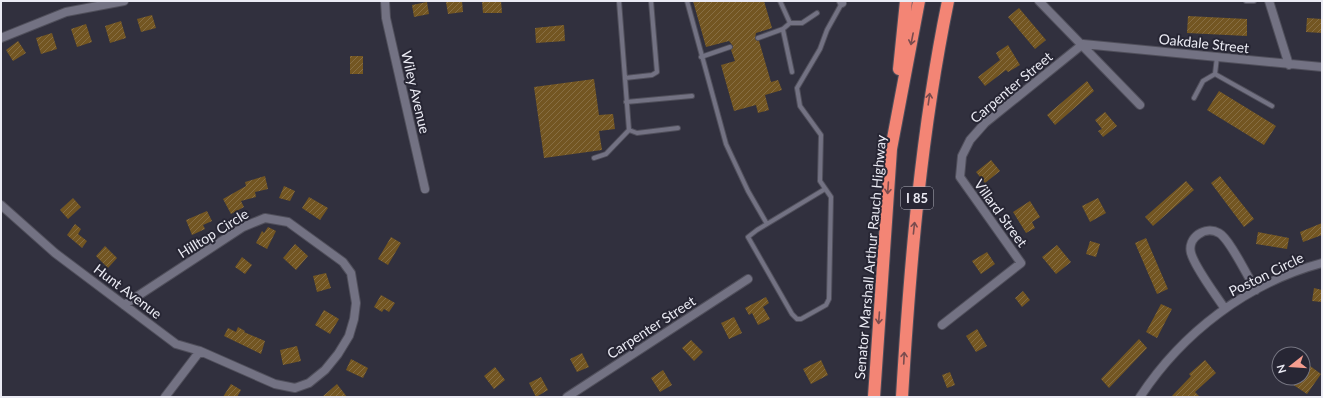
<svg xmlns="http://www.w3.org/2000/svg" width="1323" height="398" viewBox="0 0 1323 398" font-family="Lato,sans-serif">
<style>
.building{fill:url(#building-hatch)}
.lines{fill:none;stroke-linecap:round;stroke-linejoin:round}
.lane-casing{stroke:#504f5b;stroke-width:6}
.street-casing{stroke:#504f5b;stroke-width:10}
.highway-casing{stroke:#504f5b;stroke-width:14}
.lane{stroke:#737283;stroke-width:4}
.street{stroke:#737283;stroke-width:8}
.highway{stroke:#f38575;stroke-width:12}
.oneway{stroke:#794c4e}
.labels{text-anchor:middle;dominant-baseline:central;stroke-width:4;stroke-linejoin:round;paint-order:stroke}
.shield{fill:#272634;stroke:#b0b0ba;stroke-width:1}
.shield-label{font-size:13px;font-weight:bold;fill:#ebebf4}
.street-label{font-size:14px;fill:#ebebf4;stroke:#272634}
</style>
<defs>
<pattern id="building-hatch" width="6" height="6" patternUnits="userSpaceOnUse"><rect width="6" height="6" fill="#735622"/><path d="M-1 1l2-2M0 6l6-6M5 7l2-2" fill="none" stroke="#876e43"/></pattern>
</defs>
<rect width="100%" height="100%" fill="#31303e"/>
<!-- building -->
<path class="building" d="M452,1H462L463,12L448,14L446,2Z
M482,1H501L502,13H483Z
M693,1H764L772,28L756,33L755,39L759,41L771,82L778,80L782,90L765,95L769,110L758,113L756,105L734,111L721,65L735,61L731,50L733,46L729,41L706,47Z
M427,2L429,14L414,17L412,5Z
M1019,8L1046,40L1035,49L1008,17Z
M152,15L156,28L141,32L137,19Z
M1188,16L1247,19V36L1187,33Z
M1307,18L1322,19V33L1306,32Z
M121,21L126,38L110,43L105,26Z
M86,24L92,42L77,47L71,29Z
M564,25L565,41L536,43L535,28Z
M52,33L57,49L41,54L36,38Z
M18,41L26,53L13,61L6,50Z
M1008,45L1020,65L1008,72L1006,70L985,86L978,77L1000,60L996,53Z
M350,56H363V74H350Z
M594,79L599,115L613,114L615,129L599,131L602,150L544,158L534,87Z
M1087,81L1094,91L1055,125L1047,115Z
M1219,91L1276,126L1264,145L1207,110Z
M1105,112L1117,126L1103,137L1098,131L1102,129L1095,120Z
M991,160L1000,171L985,183L976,172Z
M265,176L268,189L255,192L256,197L241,201L244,207L231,214L223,199L246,186L245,182Z
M1220,176L1254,219L1244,227L1211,183Z
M1186,181L1194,190L1153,226L1145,217Z
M284,186L295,191L290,201L279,198Z
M309,197L328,208L320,220L302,208Z
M73,198L81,207L68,219L60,210Z
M1098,198L1106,213L1090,222L1082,206Z
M1030,201L1040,217L1032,222L1035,228L1026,233L1013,212Z
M207,211L212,221L203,225L205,229L192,235L186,220Z
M1322,223V235L1303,242L1300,232Z
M75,224L81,229L78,234L87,241L82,248L67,235Z
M268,227L276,231L267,249L256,243L262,231L264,233Z
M1258,232L1289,238L1287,249L1256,244Z
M391,237L401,243L388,265L378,259Z
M1146,238L1168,289L1157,294L1135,243Z
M1090,241L1100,244L1096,257L1086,254Z
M295,244L308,256L296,270L283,258Z
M1057,245L1071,262L1056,274L1042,257Z
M105,246L117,258L108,268L96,256Z
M987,252L995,264L981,274L972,261Z
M242,257L252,265L245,274L235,267Z
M326,273L331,288L317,292L313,276Z
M1314,288L1322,290V302L1312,301Z
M1023,291L1030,300L1022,307L1015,298Z
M381,295L395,303L389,312L384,309L382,312L374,307Z
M766,297L769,303L763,307L770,319L758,325L752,313L749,315L745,308Z
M1161,304L1172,309L1157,338L1146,332Z
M324,310L339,319L330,334L315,325Z
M734,317L742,333L729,339L721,323Z
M238,327L245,331L244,332L265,341L261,354L224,336L228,328L236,332Z
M977,329L987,346L976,352L966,336Z
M1139,339L1147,348L1109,388L1101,379Z
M691,340L703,352L694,361L682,348Z
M297,346L301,361L283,365L280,350Z
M582,353L589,367L577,372L570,359Z
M351,359L368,368L363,378L346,370Z
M821,360L828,375L811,384L803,369Z
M1205,360L1216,373L1195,392L1200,397H1171L1191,376L1189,374Z
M1306,363L1321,374L1307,394L1292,384L1296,378H1303V368Z
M495,367L505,380L494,389L484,376Z
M663,370L672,385L660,392L651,378Z
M950,372L955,385L947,388L942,375Z
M541,377L548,390L536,397L529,383Z
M231,384L241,390L237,397H223Z
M337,384L347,397H322Z"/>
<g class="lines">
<defs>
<path id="lane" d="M687,1L726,144L748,191L767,224
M780,1L790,23H802L817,13
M1246,1H1254
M783,30L792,72
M758,38L783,29L790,23
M701,57L730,47
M1217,57L1215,74L1272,106
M625,78L652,75L657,72L651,1
M1194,98L1203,81L1215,74
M626,102L692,96
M629,130L637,133L678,128
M594,158L606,154L629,130L619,1
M825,189L757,230L748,237L792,314L797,319H801L826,305L829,299L831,197L820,181L821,135L800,106L797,88L820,49L827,30L842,3"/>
<path id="street" d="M385,1L386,18L425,189
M841,1L842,3
M1039,1L1140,105
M1269,1L1289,65
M1,38L66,12L124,1
M1,205L55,253L176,344L200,351L275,384L295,388L309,383L325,370L338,354L349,336L354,319L356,303L351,273L343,262L288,222L265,218L243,227L124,305
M1225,309C1216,295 1195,268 1191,253C1187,238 1205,225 1219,233C1230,239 1248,278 1256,290
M942,325L1021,263L960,177L962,156L970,140L985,123L1083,44L1322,67
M165,397L200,351
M567,397L748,279
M1140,397C1182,333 1247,283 1322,263"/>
<path id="highway" d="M899,69L906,1
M874,397L891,149L919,1
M902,397C910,264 921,132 948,1"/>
</defs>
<!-- lane casing -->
<use href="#lane" class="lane-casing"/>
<!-- street casing -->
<use href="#street" class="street-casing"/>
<!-- highway casing -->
<use href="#highway" class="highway-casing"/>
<!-- lane -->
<use href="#lane" class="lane"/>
<!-- street -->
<use href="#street" class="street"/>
<!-- highway -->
<use href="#highway" class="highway"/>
</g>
<!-- one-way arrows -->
<defs><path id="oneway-shaft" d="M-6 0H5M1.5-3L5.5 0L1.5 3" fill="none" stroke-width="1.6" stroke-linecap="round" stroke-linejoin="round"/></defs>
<g class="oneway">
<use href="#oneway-shaft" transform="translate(912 39) rotate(101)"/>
<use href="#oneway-shaft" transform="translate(929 99) rotate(-82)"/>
<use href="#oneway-shaft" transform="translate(888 188) rotate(94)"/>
<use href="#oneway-shaft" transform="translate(914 228) rotate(-84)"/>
<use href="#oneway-shaft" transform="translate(879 318) rotate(94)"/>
<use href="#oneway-shaft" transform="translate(904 358) rotate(-87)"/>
</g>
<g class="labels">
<!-- shield labels -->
<rect class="shield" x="901" y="187" width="32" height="22" rx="3"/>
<g class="shield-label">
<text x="917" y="198">I 85</text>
</g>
<!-- street labels -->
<g class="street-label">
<text transform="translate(1204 43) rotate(6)">Oakdale Street</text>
<text transform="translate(1011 87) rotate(-40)">Carpenter Street</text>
<text transform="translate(416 92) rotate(77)">Wiley Avenue</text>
<text transform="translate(1001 213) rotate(54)">Villard Street</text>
<text transform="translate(213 233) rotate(-32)">Hilltop Circle</text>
<text transform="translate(870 257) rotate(-85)">Senator Marshall Arthur Rauch Highway</text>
<text transform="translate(1266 274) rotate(-26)">Poston Circle</text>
<text transform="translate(128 291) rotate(37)">Hunt Avenue</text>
<text transform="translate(651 327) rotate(-33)">Carpenter Street</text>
</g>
</g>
<!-- border -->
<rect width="1323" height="398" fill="none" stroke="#ebebf4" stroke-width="4"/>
<!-- north arrow -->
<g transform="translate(1291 366) rotate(253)"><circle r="19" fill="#272634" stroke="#757581"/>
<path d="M0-3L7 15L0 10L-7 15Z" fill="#f59d8f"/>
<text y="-6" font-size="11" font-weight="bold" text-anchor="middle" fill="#ebebf4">N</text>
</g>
</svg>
